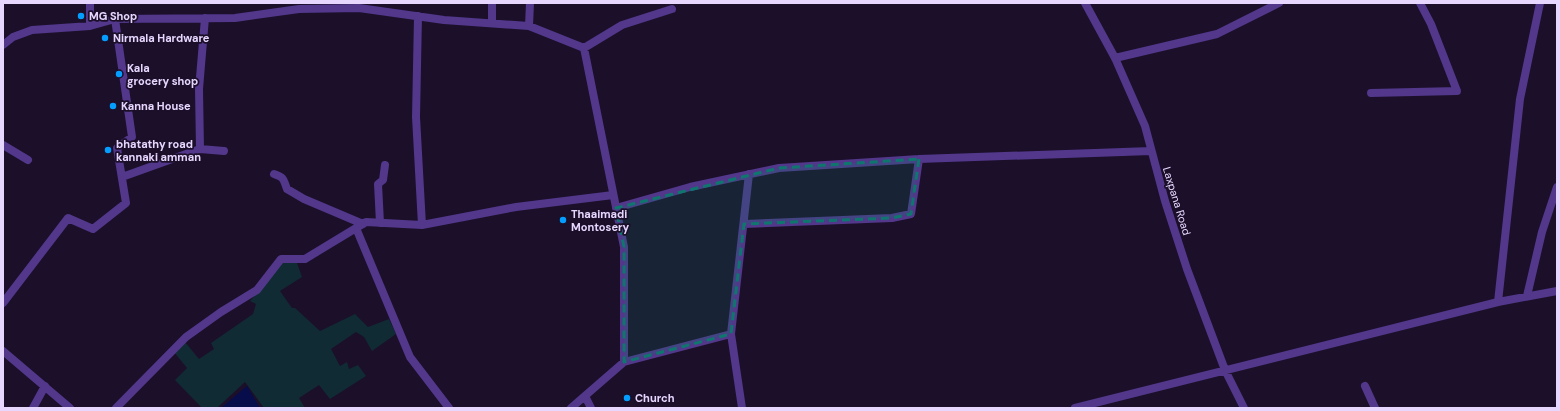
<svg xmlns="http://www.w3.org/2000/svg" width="1560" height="411" viewBox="0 0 1560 411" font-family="'DM Sans',sans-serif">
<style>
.green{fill:#112b34}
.water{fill:#070d4a}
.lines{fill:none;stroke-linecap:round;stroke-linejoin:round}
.minor{stroke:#52378b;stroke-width:8}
.marked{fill:#0f766e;fill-opacity:0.2;stroke:#0f766e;stroke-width:3;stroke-dasharray:8 5;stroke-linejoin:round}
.poi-dot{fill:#039eff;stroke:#1b0f29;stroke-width:1.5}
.labels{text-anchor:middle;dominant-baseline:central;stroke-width:3.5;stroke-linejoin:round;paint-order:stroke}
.poi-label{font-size:11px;font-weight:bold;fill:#e7d7ff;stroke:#1b0f29;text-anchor:start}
.street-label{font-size:11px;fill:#e7d7ff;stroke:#1b0f29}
</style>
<rect width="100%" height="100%" fill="#1b0f29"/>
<!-- green -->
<path class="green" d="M282,262L297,263L302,277L280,291L292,308H295L320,331L355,314L368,327L389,319L396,334L372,351L364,337L356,332L331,349L340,366L347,362L349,369L358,365L366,376L330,399L319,385L299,398L305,408H264L245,382L217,408H202L175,380L187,368L174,352L185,342L199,359L214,349L211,343L253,314L256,304L250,301Z"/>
<!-- water -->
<path class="water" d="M247,386L260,408H221Z"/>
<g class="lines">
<!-- minor -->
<path class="minor" d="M492,3V23
M1085,3L1115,58L1145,126L1165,201L1187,269L1225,370L1244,408
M418,16L416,117L422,225
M90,26V3
M529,26L584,48L624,247V362
M3,45L13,37L32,30L90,26L115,19L235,18L299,9L359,8L444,20L529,26L530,3
M584,48L622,25L672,9
M1115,58L1217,34L1279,3
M1371,93L1457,91L1431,24L1420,3
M3,145L28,160
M200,149L199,89L205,18
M274,174C285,178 283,179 287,189L304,199L363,224
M122,177L200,149L224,151
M616,208L690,187L779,168L919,159L1151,151
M380,223L378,184L383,180L385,165
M744,224L892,218L911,214L919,159
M356,228L410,357L449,408
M1527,296L1542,232L1557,187
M1498,302L1557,291
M3,303L68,218L93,229L126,203L117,148L132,137L115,19
M731,334L749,174
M3,351L70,408
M1365,386L1375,408
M585,396L591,408
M33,408L45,386
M116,408L186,337L221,312L257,290L281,259H305L366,222L422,225L516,207L613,195
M571,408L624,362L731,334L742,408
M1075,408L1498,302L1520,99L1540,3"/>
</g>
<!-- marked area -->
<path class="marked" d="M919,159L911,214L892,218L744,224L731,334L624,362V247L616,208L779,168Z"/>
<!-- markers -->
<g class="poi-dot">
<circle cx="81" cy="16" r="4"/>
<circle cx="105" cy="38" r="4"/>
<circle cx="119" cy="74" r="4"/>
<circle cx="113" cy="106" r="4"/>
<circle cx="108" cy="150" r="4"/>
<circle cx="563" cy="220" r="4"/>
<circle cx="627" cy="398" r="4"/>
</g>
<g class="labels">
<!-- poi labels -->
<g class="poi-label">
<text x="89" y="16">MG Shop</text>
<text x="113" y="38">Nirmala Hardware</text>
<text x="127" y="68">Kala<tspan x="127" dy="13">grocery shop</tspan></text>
<text x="121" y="106">Kanna House</text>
<text x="116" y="144">bhatathy road<tspan x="116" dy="13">kannaki amman</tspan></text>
<text x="571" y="214">Thaaimadi<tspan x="571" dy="13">Montosery</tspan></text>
<text x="635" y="398">Church</text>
</g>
<!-- street labels -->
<g class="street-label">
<text transform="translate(1177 201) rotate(73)">Laxpana Road</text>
</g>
</g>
<!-- border -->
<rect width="1560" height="411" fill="none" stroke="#e7d7ff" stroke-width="8"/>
</svg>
